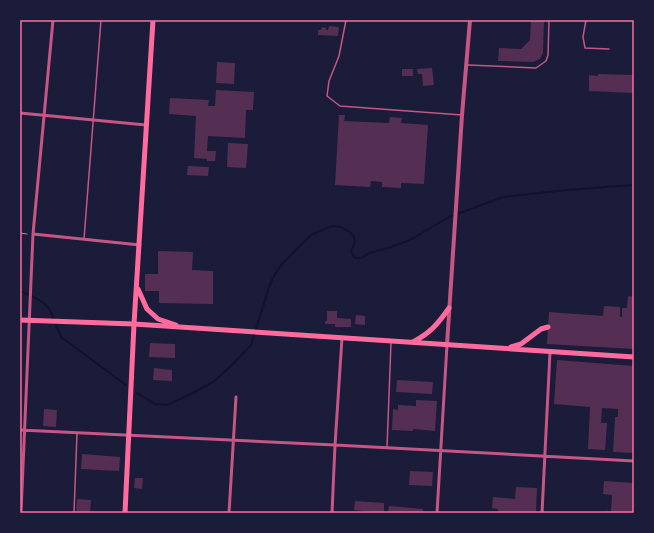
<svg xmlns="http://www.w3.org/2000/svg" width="654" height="533" viewBox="0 0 654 533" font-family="Commissioner,sans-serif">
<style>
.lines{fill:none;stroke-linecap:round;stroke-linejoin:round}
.stream{stroke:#12122b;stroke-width:2}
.building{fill:#542f53}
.path{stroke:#ff6b9d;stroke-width:1}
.service{stroke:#c65784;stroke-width:1.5}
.minor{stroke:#c65784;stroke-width:3}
.tertiary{stroke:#c65784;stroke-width:4}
.primary{stroke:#ff6b9d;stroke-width:5}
.neatline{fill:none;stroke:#ff6b9d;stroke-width:1.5}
</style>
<rect width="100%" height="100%" fill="#1b1b3a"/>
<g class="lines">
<!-- stream -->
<path class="stream" d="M20,291L36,298L45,304L50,310L61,337L126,385
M137,393L155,404L167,405L191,394L213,382L231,366L251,345L269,287L274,276L281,265L311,235L332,226L341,227L350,232L354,237L355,242L351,252L355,258H361L369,253L388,248L410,240L449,217L503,197L566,190L634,185"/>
</g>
<!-- building -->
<path class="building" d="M531,20H544L543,53L540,59L533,62L498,61L499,48L521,49L530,40Z
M329,26L339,27L338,36L318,35V30H321L322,27L326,28V30H328Z
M217,62L235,63L234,84L216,83Z
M432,68L434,85L423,86L422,74H418L417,69Z
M402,69H413V76H402Z
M598,74L634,75V93L589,91V75L598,76Z
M216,90L254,92L253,110H246L245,138L208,136L207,151H216L215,161H207V159L194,158L196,116L169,114L170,98L209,100L208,106H215Z
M339,115H345L344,121L389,123L390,117L402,118L401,123L428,125L424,184L401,183V188L382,187V182L371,181L370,187L335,185Z
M228,143L248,144L246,168L227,167Z
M188,166L209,167L208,176L187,175Z
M158,251L193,252L192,270L213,271V304L159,303V291H145V274H158Z
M628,296L634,297V349L547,344L549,312L603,316L604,306L620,307V317H622V308H627Z
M327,311H337V318L351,319V327H335V324H325V321H327Z
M356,315L365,316V325L355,324Z
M150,343L175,344V358L149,357Z
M557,360L634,366V453L613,452L615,417H618V409L602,408L601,423H607L605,450L588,449L590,407L554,404Z
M154,368L172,370V381L153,380Z
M397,380L433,382L432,394L396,392Z
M416,400L437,401L435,431L413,429V431L392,430L393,409L398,410V405L416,406Z
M44,409L57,410L56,427L43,426Z
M82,454L120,457L119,471L81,469Z
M410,471L433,472L432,486L409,485Z
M135,478H143L142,489L134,488Z
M604,481L634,483V513H606V511L611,512L612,495L603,494Z
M516,487L537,488L536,513H498V509L492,508L493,497L515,499Z
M77,499L91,500L90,513H76Z
M355,501L384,503V513L354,510Z
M389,506L423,509V513H388Z"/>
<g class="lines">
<!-- path -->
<path class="path" d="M20,233L27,234"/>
<!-- service -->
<path class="service" d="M346,20L339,56L329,81L327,96L340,106L462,115
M586,20L583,37L585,48L609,49
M468,65L536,68L546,61L548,55L549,20
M84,239L101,20
M387,447L391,343
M74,513L77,433"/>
<!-- minor -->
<path class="minor" d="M20,113L146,125
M33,234L140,245
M20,430L335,445L634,461
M21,513L33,234L53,20
M229,513L236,397
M332,513L335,445L342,338
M437,513L447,345
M542,513L550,352"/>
<!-- tertiary -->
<path class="tertiary" d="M447,345L462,115L470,20"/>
<!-- primary -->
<path class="primary" d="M138,289L147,309L158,319L176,325
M20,320L134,324L634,357
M413,342C430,333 438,324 449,308
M511,347L521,344L541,329L548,327
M125,513L134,324L153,20"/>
</g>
<!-- border -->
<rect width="654" height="533" fill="none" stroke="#1b1b3a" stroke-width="42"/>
<rect x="21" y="21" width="612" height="491" class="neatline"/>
</svg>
